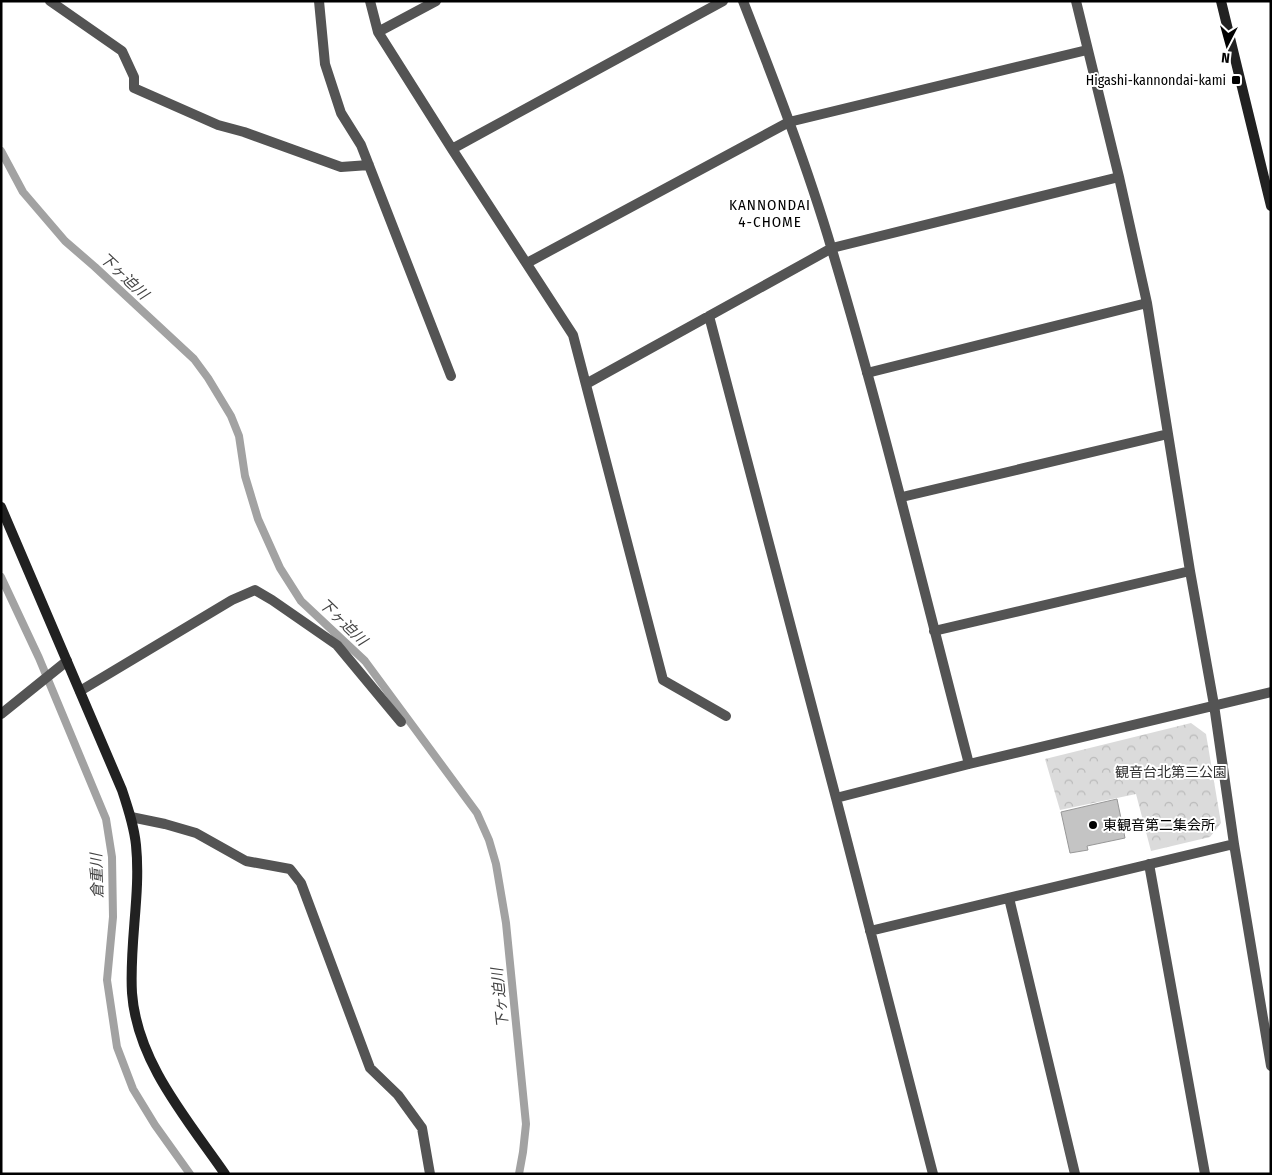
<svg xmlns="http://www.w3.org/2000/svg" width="1272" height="1175" viewBox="0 0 1272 1175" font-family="'Fira Sans Condensed','Noto Sans JP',sans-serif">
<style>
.park{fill:url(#park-crowns)}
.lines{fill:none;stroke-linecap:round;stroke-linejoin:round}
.stream{stroke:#a2a2a2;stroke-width:8}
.building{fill:#c4c4c4;stroke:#989898}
.street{stroke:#545454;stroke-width:10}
.secondary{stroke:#212121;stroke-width:10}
.poi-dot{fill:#000;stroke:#fff;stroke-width:2}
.labels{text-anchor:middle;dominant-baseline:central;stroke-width:4;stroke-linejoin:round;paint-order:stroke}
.poi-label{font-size:14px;fill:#000;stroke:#fff;text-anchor:end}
.park-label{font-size:14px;fill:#323232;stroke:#fff}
.neighbourhood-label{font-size:15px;letter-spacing:1px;fill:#000;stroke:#fff}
.water-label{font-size:15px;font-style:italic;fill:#434343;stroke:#fff}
</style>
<defs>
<pattern id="park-crowns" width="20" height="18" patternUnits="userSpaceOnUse" patternTransform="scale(1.25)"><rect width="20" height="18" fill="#dbdbdb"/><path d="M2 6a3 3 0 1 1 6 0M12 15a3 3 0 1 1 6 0" fill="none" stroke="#bababa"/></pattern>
</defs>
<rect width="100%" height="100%" fill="#fff"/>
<!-- park -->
<path class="park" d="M1191,723L1206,734L1221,823L1210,837L1151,851L1136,794L1060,810L1045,759Z"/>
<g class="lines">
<!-- stream -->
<path class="stream" d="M1,151L23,192L65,241L95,267L194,359L208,378L231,416L239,436L245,476L258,519L280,568L301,601L365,661L477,813L489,840L496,864L506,923L526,1124L523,1152L519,1174
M1,577L39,658L106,819L112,857L113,917L107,980L117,1047L133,1089L155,1125L190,1174"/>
</g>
<!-- building -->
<path class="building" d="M1117,799L1125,838L1087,846L1088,850L1070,853L1061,812Z"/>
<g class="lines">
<!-- street -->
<path class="street" d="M50,1L122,51L134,77V88L218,125L244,132L341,167L369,165
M319,1L325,64L341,113L361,145L451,376
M370,1L378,32L452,149L573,335L663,680L726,716
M743,1C775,83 807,165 832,250C883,420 924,592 969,764
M1076,1L1119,177L1147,303L1190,571L1214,705L1234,844L1271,1066
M378,32L436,1
M452,149L723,1
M527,263L789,122L1087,50
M709,316L836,798L933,1174
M867,373L1147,303
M586,384L832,248L1119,177
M902,497L1168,434
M934,631L1190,571
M80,691L232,600L255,590L272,600L337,645L401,722
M1,714L67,661
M836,798L969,764L1271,692
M131,817L165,824L196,833L246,861L290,869L301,883L370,1068L398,1095L422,1128L430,1174
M1149,864L1205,1174
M1009,898L1075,1174
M870,931L1234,844"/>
<!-- secondary -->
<path class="secondary" d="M1221,1L1271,206
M1,507L122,790C128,808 134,826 136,845C141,894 129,944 132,993C137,1062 187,1119 225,1174"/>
</g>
<!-- markers -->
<g class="poi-dot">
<rect x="1231" y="75" width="10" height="10" rx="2.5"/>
<circle cx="1093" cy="825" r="5"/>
</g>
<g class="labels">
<!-- poi labels -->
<g class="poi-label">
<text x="1226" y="80">Higashi-kannondai-kami</text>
<text x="1103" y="825" text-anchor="start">東観音第二集会所</text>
</g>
<!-- park labels -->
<g class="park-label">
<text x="1171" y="772">観音台北第三公園</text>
</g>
<!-- neighbourhood labels -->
<g class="neighbourhood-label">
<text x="770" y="205">KANNONDAI<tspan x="770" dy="17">4-CHOME</tspan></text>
</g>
<!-- water labels -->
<g class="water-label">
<text transform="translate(124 276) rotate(43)">下ヶ迫川</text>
<text transform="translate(343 622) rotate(44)">下ヶ迫川</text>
<text transform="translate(97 876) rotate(-92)">倉重川</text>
<text transform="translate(500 998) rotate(-96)">下ヶ迫川</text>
</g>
</g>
<!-- border -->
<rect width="1272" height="1175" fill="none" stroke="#000000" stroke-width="5"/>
<!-- north arrow -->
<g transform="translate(1227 45) rotate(186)" stroke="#ffffff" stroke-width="4" paint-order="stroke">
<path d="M0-4L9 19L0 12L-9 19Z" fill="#000000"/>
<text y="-8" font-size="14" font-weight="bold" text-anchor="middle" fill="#000000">N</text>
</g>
</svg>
